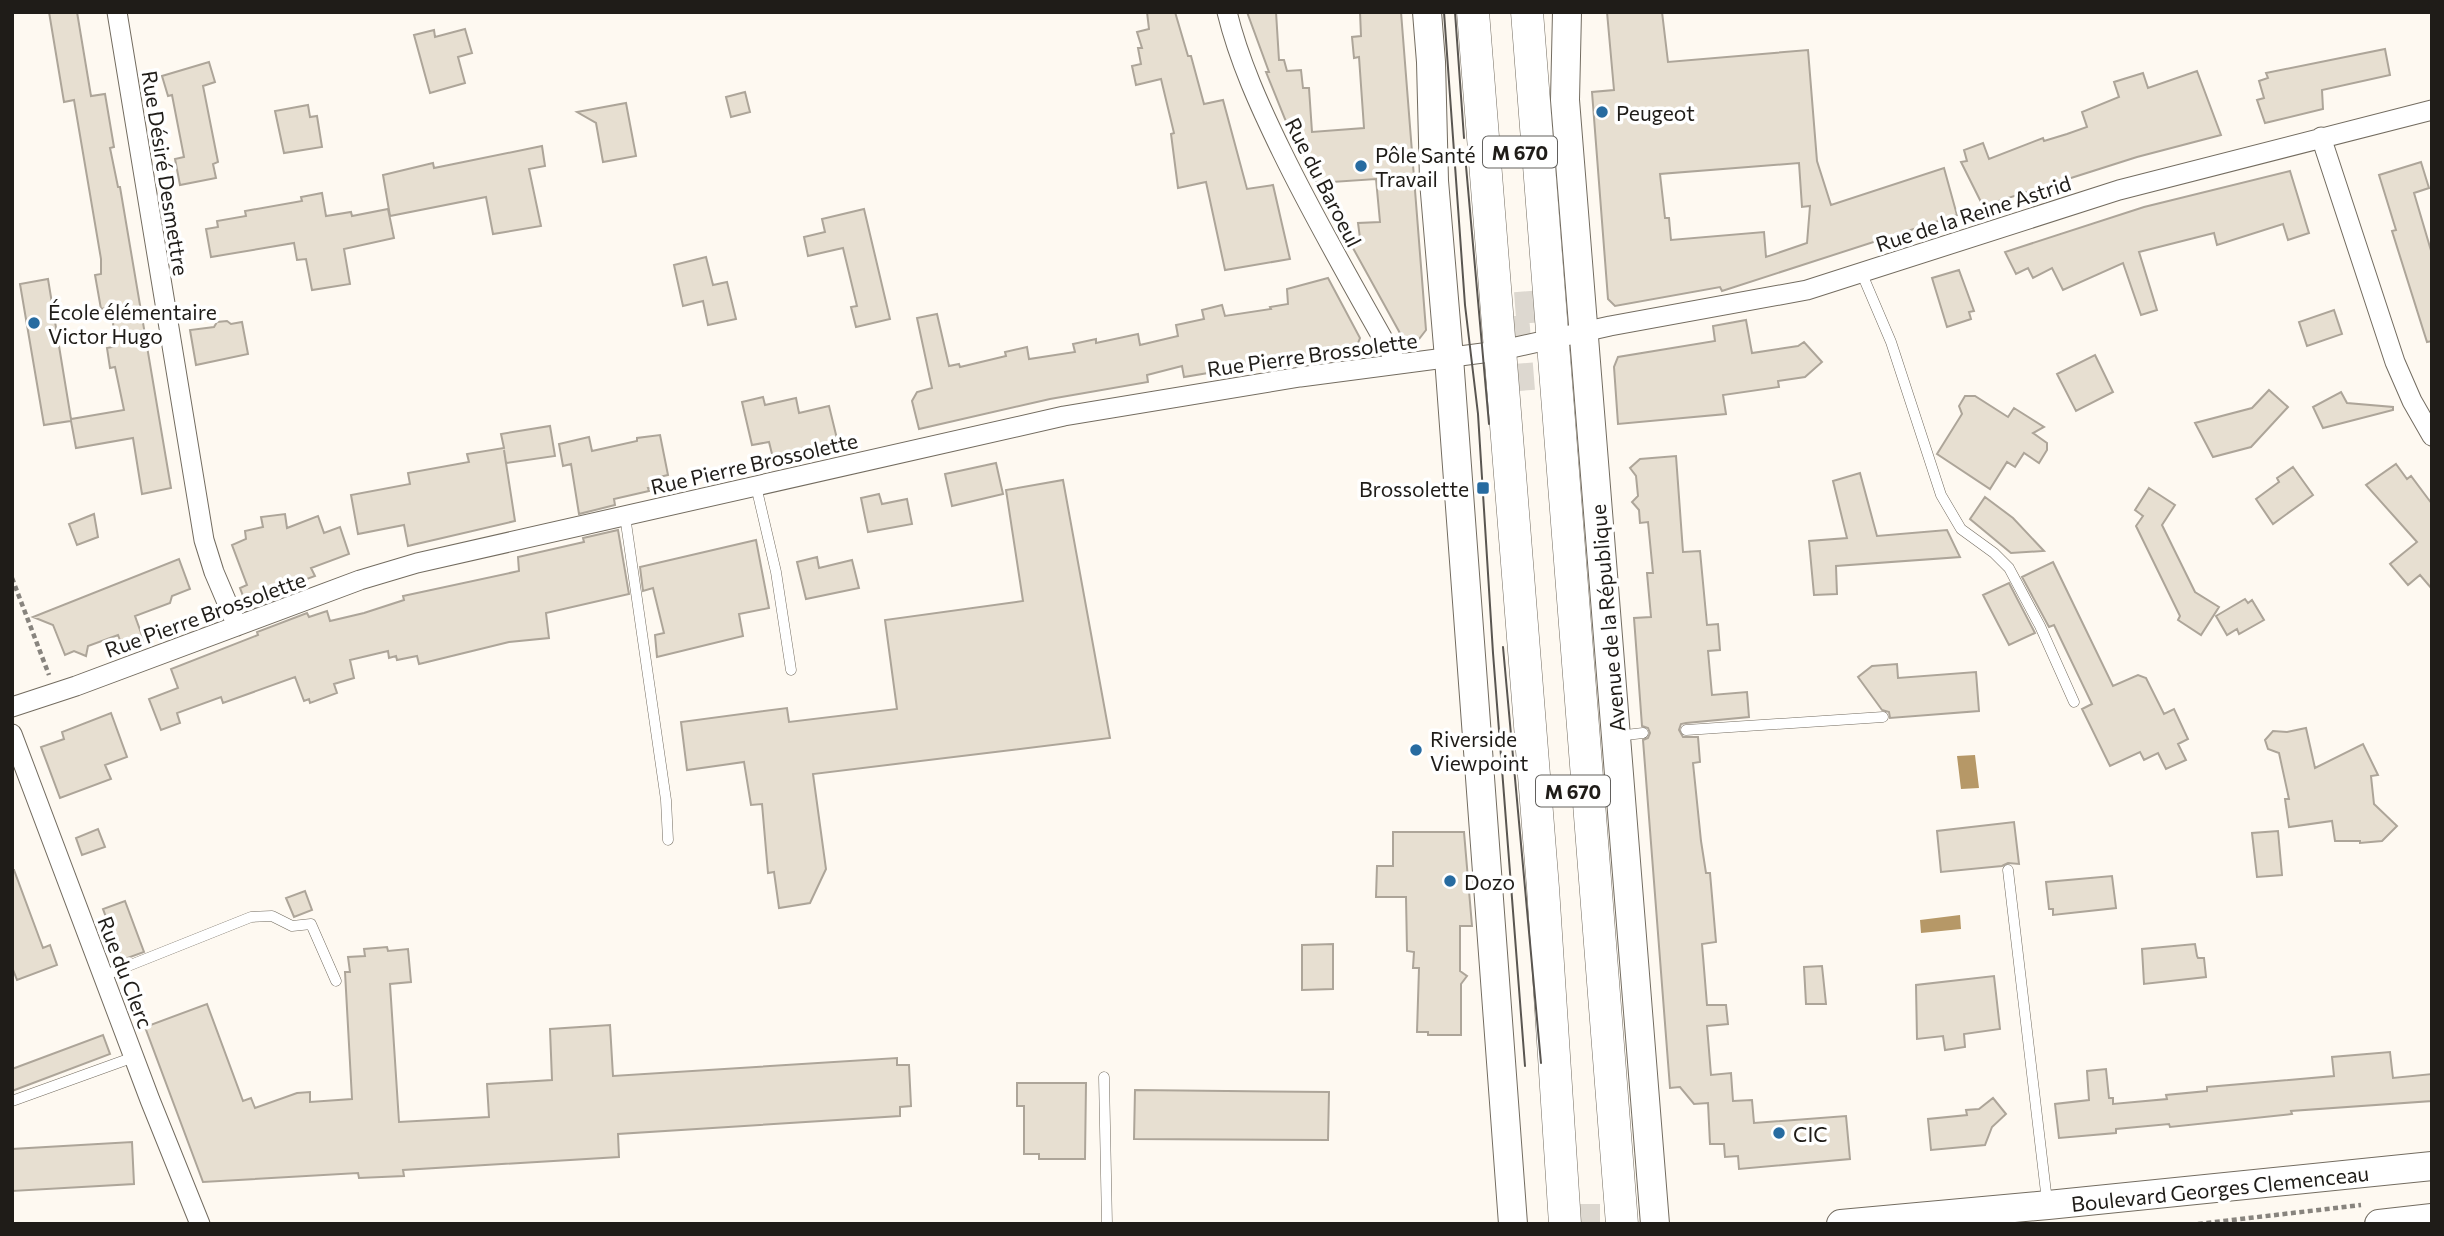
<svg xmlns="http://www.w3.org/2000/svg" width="2444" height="1236" viewBox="0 0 2444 1236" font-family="Commissioner,sans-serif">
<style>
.water{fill:#b69867}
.building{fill:#e7dfd1;stroke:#ada599;stroke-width:2;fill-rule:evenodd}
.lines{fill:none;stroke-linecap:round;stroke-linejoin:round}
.primary-tunnel{stroke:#ddd8d0;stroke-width:32;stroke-dasharray:32 16;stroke-linecap:butt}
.lane-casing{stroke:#736c60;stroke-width:11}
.street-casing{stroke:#736c60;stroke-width:21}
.secondary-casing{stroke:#736c60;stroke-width:30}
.primary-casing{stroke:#736c60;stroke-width:33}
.path{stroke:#88847e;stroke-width:4.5;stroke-dasharray:5 3.5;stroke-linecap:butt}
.lane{stroke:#fff;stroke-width:10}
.street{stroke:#fff;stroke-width:19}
.secondary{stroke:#fff;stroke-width:28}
.primary{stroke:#fff;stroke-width:32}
.tram{stroke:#595550;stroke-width:2}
.poi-dot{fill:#276ba0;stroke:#fff;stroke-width:2.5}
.labels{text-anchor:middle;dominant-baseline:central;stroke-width:7;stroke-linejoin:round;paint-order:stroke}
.shield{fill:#fff;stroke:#62605d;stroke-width:2}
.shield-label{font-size:19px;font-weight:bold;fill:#1f1c18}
.poi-label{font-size:21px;fill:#1f1c18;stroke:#fff;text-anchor:start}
.street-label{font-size:21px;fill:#1f1c18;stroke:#fff}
</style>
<rect width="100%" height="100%" fill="#fef9f1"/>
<!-- water -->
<path class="water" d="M1975,755L1979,788L1961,789L1957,756Z
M1960,915L1961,929L1921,933L1920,920Z"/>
<!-- building -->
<path class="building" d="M49,12H77L91,96L105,94L114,147L110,148L118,187H120L171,488L142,494L133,438L76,448L71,421L44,425L20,284L48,279L71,419L124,410L115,367L110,368L107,348L117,346L110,307L101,309L95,275L101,274V259L74,100L64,102Z
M1147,12H1175L1188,56H1191L1204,104L1223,100L1247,189L1273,185L1290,259L1225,270L1206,182L1178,188L1171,134L1174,133L1161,79L1136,85L1132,66L1141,64L1138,48H1142L1137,32L1149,29Z
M1247,12H1276L1279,60H1284L1287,71L1301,70L1303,88H1309L1312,132L1364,128L1359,57L1354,58L1352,37L1361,36L1360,12H1401L1426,330L1419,339L1409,340L1401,335L1348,239L1360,238L1358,223L1380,222L1376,179L1317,183L1285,119L1266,72H1269Z
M1607,12H1662L1668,62L1808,50L1817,161L1831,205L1944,168L1957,215L1722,291L1720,287L1615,306L1608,299L1592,92L1614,90ZM1799,163L1802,207L1810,206L1807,243L1766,257L1764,232L1671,240L1669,218H1665L1660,174Z
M465,29L472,53L458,57L465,83L430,93L414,35L434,30L435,37Z
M2385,49L2390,75L2322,90L2323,109L2265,123L2257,100L2264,98L2259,81L2268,78L2266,73Z
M209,62L215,82L203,86L218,162L213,164L216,178L180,185L175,159L184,157L172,95L168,96L162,76Z
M2197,71L2221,135L2137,157L1983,206L1961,162L1967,161L1964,150L1983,143L1989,159L2043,138L2044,141L2067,134L2087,127L2082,112L2119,97L2114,82L2143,73L2148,88Z
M745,92L750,112L731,117L726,97Z
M626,103L636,156L603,162L596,123L577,112Z
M308,105L310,117L317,116L322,147L284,153L275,111Z
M542,146L545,166L529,169L541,226L493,234L486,197L390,216L383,175L433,163L434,168Z
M2421,162L2429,188L2414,193L2432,254V341L2427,342L2392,231L2396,230L2379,175Z
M2290,171L2309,233L2288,240L2283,224L2217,245L2214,233L2139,252L2157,310L2141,315L2123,263L2063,290L2052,268L2033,278L2028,268L2016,274L2005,252L2144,207Z
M322,193L326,216L351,212L352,216L388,209L394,238L344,249L350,284L312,290L306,259L297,260L294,243L211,257L206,229L218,227L217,221L246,216L245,211L302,201L301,197Z
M864,209L890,319L856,327L851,307L857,306L843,248L808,256L804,237L825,232L822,219Z
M706,257L713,285L727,282L736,319L708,325L703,301L683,306L674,265Z
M1959,270L1974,311L1969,312L1971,319L1947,327L1932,278Z
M1328,278L1360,338L1356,348L1184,377L1182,366L1147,375L1148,382L1050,399L919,429L912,401L917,392L932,388L917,318L937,314L949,366L959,364L960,367L1006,356L1005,352L1027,347L1029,359L1075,352L1073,344L1096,339V343L1138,334L1140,345L1178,336L1176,325L1204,319L1202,310L1222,305L1225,316L1271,309L1270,307L1288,304L1287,289Z
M2334,310L2342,334L2307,346L2299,322Z
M1746,320L1752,353L1798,346L1804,342L1822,362L1805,377L1778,381L1779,387L1723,395L1726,414L1618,424L1614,367L1618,357L1715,341L1713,326Z
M227,321L231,324L242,322L248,354L196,365L190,330L214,327L217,322Z
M2095,355L2113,392L2076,411L2057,374Z
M2269,390L2288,407L2251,447L2213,457L2195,423L2252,408Z
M2341,392L2347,403L2393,407V410L2323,428L2313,407Z
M1965,396H1975L2008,417L2014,408L2044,427L2033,433L2047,443V450L2039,463L2024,453L2015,467L2007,462L1990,489L1937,454L1962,414L1959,406Z
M763,397L765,405L796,398L799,413L829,406L839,447L774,462L769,442L752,445L742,402Z
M550,426L555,456L506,463L504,450L515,521L408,546L404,525L358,534L351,495L410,484L408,473L469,462L467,454L504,448L501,434Z
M660,435L668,475L651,479L653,488H648L649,491L614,499L615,505L579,514L571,464L563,466L559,444L589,437L592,451L637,441V438Z
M1676,456L1683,552L1700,551L1707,625L1718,624L1720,650L1708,651L1712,695L1747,692L1749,717L1686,723L1681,724L1679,730L1683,737H1698L1700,762L1693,763L1701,841L1706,873H1710L1716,942L1702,944L1707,1005H1726L1728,1024L1707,1026L1711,1075L1731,1073L1733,1101L1752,1100L1754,1123L1846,1116L1850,1159L1739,1169L1738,1156L1725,1157L1724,1144H1710L1708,1103L1694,1104L1680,1087L1670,1088L1643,740L1648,738L1650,733L1648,728L1642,726L1634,618L1651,617L1647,573H1653L1648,522L1640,523L1639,510L1632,502L1638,496L1636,476L1630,468L1640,459Z
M996,463L1003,494L952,506L945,474Z
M2396,464L2407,479L2411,476L2432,504V589L2420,575L2408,585L2390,564L2417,542L2366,485Z
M2293,467L2313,495L2273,524L2256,499L2279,482L2277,478Z
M1860,473L1877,536L1947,530L1960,557L1836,566L1837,594L1814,595L1809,541L1847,538L1833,481Z
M1063,480L1110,738L813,774L826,869L810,903L779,908L774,872L768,873L762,804L751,805L744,762L687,770L681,722L787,708L789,722L897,709L885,620L1023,601L1006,490Z
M2149,488L2175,505L2162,525L2195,592L2219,607L2201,635L2178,620L2180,616L2136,526L2143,516L2135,510Z
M879,494L882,504L907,499L912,524L868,532L861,498Z
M1985,497L2013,518L2044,551L2011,553L1970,519Z
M94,514L98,537L77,545L69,524Z
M285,514L287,528L318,516L324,533L340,527L349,554L311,568L315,576L296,583L299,590L248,609L240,588L247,585L232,545L246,539L245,531L263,527L261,517Z
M618,530L629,594L546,613L549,638L509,642L419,664L417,656L397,660L396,656L389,658L388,651L350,660L354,678L334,684L337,693L310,703L309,699L304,701L295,677L223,703L221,697L177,713L180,723L161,730L149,699L178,688L171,669L258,635L257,632L307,613L309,617L327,611L330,621L364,613L404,600L403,596L519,571L518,557L584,542L583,538Z
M756,540L769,608L739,614L743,636L657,657L655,635L664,633L653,588L643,591L640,567Z
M817,557L819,568L852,560L859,588L806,599L797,562Z
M179,559L190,589L172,596L170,603L135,616L144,641L123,648L118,635L88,646L86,656L74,651L65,655L53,625L33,617Z
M2053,562L2113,686L2138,675L2146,678L2164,714L2174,709L2188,739L2178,744L2186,760L2166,769L2158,753L2144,760L2140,752L2110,766L2082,709L2092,704L2054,625L2049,627L2022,577Z
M2009,583L2035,633L2009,645L1983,595Z
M2245,599L2248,603L2252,600L2264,620L2239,634L2237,629L2227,635L2216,616Z
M1897,664L1898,678L1976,672L1979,711L1890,718L1889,712L1882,710L1858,677L1872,666Z
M111,713L127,757L105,765L111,779L60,798L41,747L64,739L62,732Z
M2306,728L2315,768L2363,744L2378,775L2371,776L2374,804L2397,826L2382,841L2360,843V841H2335L2332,821L2289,827L2285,799H2289L2279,753L2268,749L2265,740L2273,731L2287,732Z
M2014,822L2019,864L2008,863L2002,866L1941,872L1937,831Z
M98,829L105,847L82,855L76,838Z
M2278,831L2282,875L2257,877L2252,833Z
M1393,832H1464L1472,926H1460V971L1467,976L1461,984V1035H1428V1032H1417L1419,968H1413L1414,952L1407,951L1406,897H1376L1377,866H1393Z
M12,870H14L43,948L50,945L57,965L17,980L12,967Z
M2112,876L2116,908L2053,915V909H2049L2046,882Z
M305,891L312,910L294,917L286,898Z
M125,901L144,952L122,960L103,909Z
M1333,944V989L1302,990V945Z
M2195,944L2197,956L2198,958H2204L2206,977L2144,984L2142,949Z
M387,947L388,951L408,949L411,982L390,984L399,1122L489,1117L487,1084L552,1080L550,1029L610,1025L613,1076L897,1058V1065H909L911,1106L900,1107V1116L618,1134L619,1157L403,1170L404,1176L359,1178L358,1173L203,1182L145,1027L207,1004L243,1101L251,1098L255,1108L297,1093L310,1092V1102L352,1099L345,972H350L348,957L365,956L364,949Z
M1822,966L1826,1004H1806L1804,967Z
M1994,976L2000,1029L1964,1034L1965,1047L1945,1050L1943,1036L1917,1039L1916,985Z
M103,1035L110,1054L12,1091V1069Z
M2390,1052L2393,1078L2432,1074V1101L2291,1111L2292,1114L2170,1127L2169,1124L2116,1129V1133L2059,1138L2055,1104L2089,1100L2087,1071L2106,1069L2109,1098H2113V1104L2167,1099L2166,1095L2207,1091V1087L2334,1076L2332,1057Z
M1017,1083H1086L1085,1159H1039V1154H1024V1106H1017Z
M1135,1090L1329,1092L1328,1140L1134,1139Z
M1993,1098L2006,1114L1992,1127L1985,1145L1931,1150L1928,1119L1967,1115L1966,1110L1979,1109Z
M132,1142L134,1184L12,1191V1149Z"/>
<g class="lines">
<!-- primary-tunnel -->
<path class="primary-tunnel" d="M1530,291L1534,344
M1513,316L1519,391
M1584,1204V1224"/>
<defs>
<path id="lane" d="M1862,274L1891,342L1941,495L1961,529L1994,553L2009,568L2040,626L2074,702
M756,486L776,572L791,670
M625,516L666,800L668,840
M1686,730L1883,717
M1617,736L1643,733
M2008,870L2047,1201
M103,976L251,917L272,916L292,926L311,924L336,981
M1104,1077L1107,1224
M12,1101L134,1057"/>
<path id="street" d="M117,12L204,540L214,572L237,626
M1227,12C1239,61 1260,107 1282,152C1317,224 1358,294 1397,364
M2321,137L2395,362L2412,401L2432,436
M12,707L76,686L360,580L417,563L1064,416L1300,377L1498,351L1610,326L1807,290L2119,190L2432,110
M12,734L150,1100L200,1224"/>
<path id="secondary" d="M1427,12L1431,62L1434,181L1449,358L1513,1224
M1567,12L1565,100L1655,1224
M1841,1224L2048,1205L2432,1166
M2379,1224L2432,1218"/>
<path id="primary" d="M1473,12L1543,888L1565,1224
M1527,12L1622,1224"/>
</defs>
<!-- lane casing -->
<use href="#lane" class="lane-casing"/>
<!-- street casing -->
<use href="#street" class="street-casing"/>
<!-- secondary casing -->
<use href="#secondary" class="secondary-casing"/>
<!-- primary casing -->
<use href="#primary" class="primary-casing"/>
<!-- path -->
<path class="path" d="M12,578L49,675
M2198,1224L2361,1205"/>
<!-- lane -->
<use href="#lane" class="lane"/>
<!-- street -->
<use href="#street" class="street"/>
<!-- secondary -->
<use href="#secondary" class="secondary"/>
<!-- primary -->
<use href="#primary" class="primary"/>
<!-- tram -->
<path class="tram" d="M1444,12L1465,305L1478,414L1493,653L1525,1066
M1455,12L1464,138
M1466,166L1489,424
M1503,647L1541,1063"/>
</g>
<!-- markers -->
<g class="poi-dot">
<circle cx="1602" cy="112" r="7"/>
<circle cx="1361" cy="166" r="7"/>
<circle cx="34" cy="323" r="7"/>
<rect x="1476" y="481" width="14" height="14" rx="3.5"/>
<circle cx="1416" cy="750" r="7"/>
<circle cx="1450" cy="881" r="7"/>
<circle cx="1779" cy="1133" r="7"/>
</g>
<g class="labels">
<!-- shield labels -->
<g class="shield">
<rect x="1483" y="136.5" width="74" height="31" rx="5"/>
<rect x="1536" y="775.5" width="74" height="31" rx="5"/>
</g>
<g class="shield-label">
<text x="1520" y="152">M 670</text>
<text x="1573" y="791">M 670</text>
</g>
<!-- poi labels -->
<g class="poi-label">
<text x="1616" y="112">Peugeot</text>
<text x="1375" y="154">Pôle Santé<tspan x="1375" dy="24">Travail</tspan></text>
<text x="48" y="311">École élémentaire<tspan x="48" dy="24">Victor Hugo</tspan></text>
<text x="1469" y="488" text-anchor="end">Brossolette</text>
<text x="1430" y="738">Riverside<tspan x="1430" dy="24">Viewpoint</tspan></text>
<text x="1464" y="881">Dozo</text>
<text x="1793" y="1133">CIC</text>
</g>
<!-- street labels -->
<g class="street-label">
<text transform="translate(166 173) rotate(81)">Rue Désiré Desmettre</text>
<text transform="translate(1324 182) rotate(63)">Rue du Baroeul</text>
<text transform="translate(1973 213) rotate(-18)">Rue de la Reine Astrid</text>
<text transform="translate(1312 354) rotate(-8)">Rue Pierre Brossolette</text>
<text transform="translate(754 463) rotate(-13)">Rue Pierre Brossolette</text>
<text transform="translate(205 614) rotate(-20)">Rue Pierre Brossolette</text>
<text transform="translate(1607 618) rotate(-95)">Avenue de la République</text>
<text transform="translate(126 972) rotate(69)">Rue du Clerc</text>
<text transform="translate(2220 1188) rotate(-6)">Boulevard Georges Clemenceau</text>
</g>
</g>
<!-- border -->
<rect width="2444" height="1236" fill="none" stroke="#1f1c18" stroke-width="28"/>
</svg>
